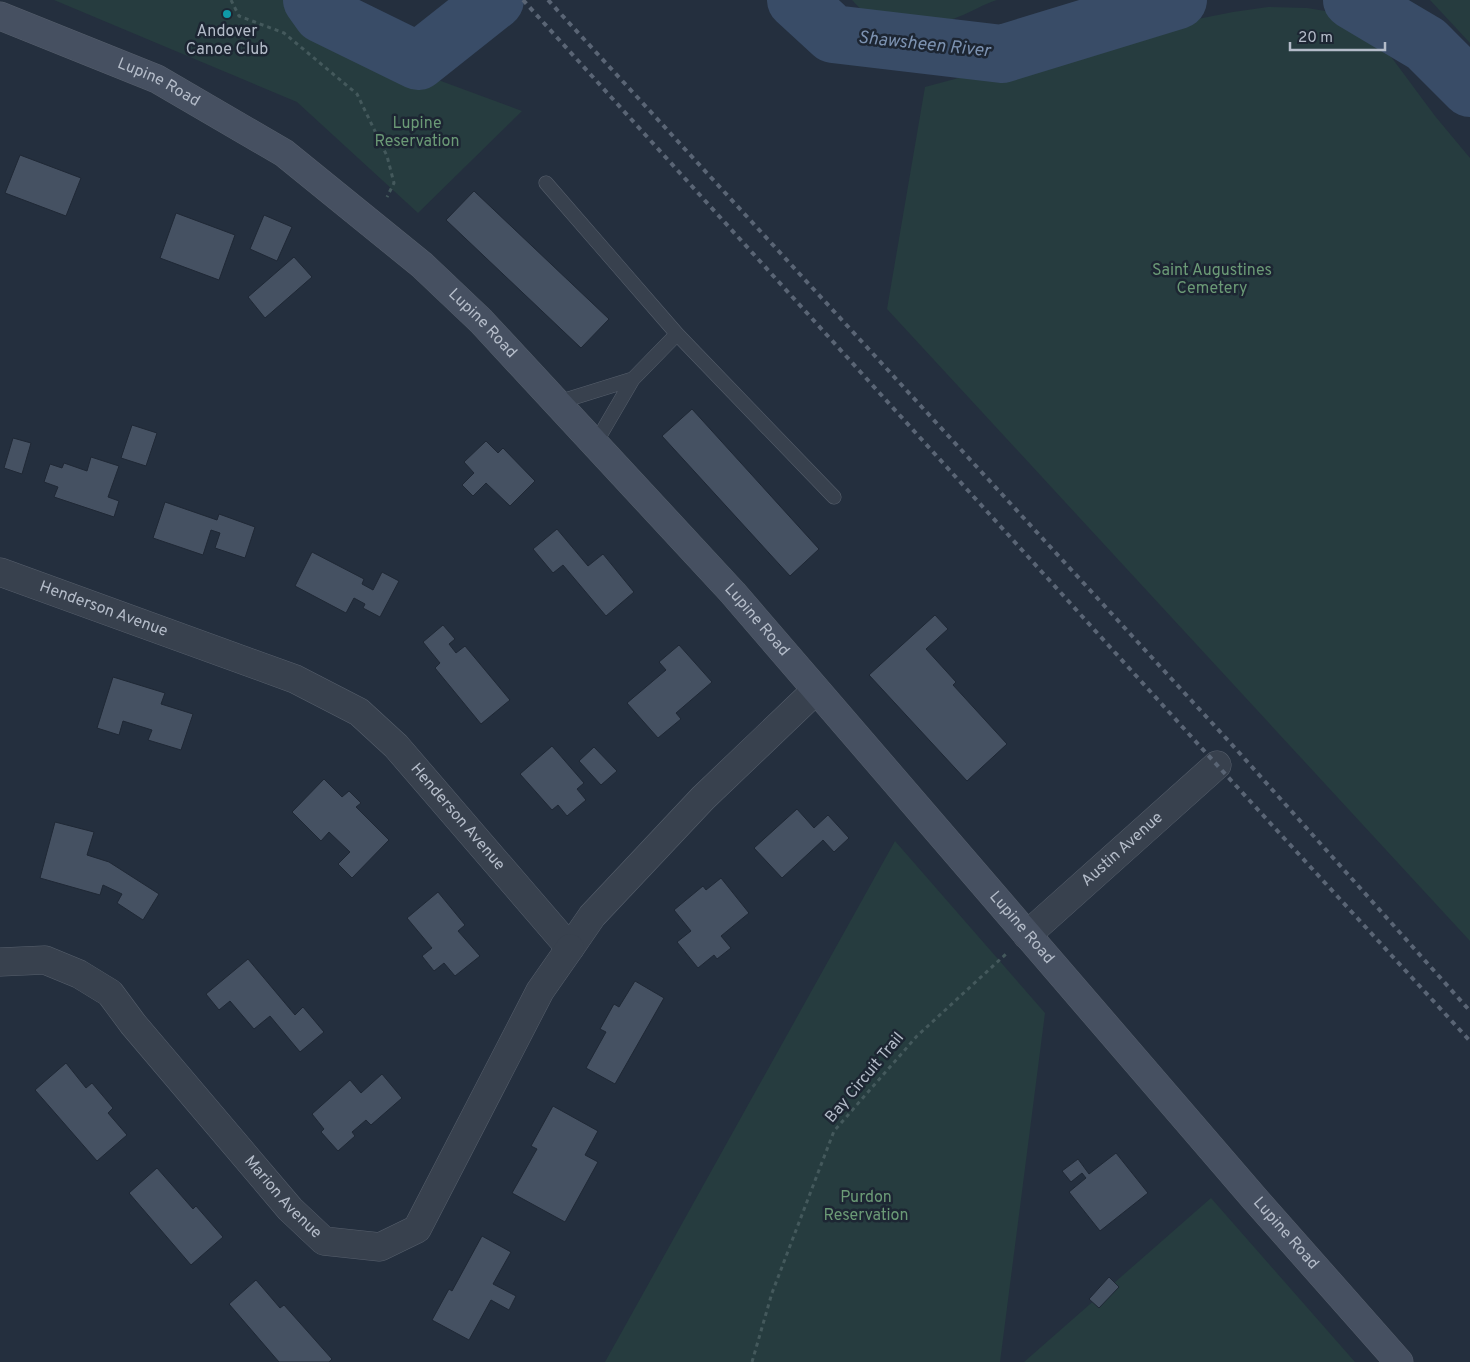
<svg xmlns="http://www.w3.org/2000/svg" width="1470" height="1362" viewBox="0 0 1470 1362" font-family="Overpass,sans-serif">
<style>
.green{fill:#263c3f}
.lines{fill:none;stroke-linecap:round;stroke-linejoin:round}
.river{stroke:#394c67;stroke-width:58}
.building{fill:#455162;stroke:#1f2835}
.lane-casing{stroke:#565f6c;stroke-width:15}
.street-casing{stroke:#565f6c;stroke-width:29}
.secondary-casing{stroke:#565f6c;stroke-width:29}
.path{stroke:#44595c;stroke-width:3;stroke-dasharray:4 4;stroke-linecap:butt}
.lane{stroke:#38414e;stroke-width:14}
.street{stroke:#38414e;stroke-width:28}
.secondary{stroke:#465061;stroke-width:28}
.rail{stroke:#5a6575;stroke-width:4;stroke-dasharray:5 5;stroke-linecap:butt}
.culture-dot{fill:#0f9aa8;stroke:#1d2633;stroke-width:2}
.labels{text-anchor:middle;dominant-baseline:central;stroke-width:5;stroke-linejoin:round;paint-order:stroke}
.poi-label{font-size:16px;fill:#b4bcc9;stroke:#1d2633}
.street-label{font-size:16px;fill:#b4bcc9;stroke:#1d2633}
.park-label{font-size:16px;fill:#6b9a76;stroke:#1d2633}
.water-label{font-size:18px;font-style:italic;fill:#7c92b1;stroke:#1d2633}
</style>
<rect width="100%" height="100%" fill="#242f3e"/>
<!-- green -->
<path class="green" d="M54,0H289L319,36L522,111L418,213L297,102Z
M852,0H997C983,4 972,12 958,17C944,23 897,36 882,30C876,27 858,6 852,0Z
M1430,0H1470V43Z
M1268,7L1307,8L1325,11L1344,19L1371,38L1392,58L1435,116L1470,158V941L887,309L925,87L1122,34L1233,12Z
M895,841L1045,1013L1000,1362H605Z
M1211,1198L1355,1362H1024Z"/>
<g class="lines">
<!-- river -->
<path class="river" d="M312,0L322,14L418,61L495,0
M796,0L833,34L1002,54L1178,0
M1352,0L1426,44L1470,88"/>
</g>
<!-- building -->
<path class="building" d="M20,155L81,178L66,216L5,193Z
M474,191L609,319L581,348L446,220Z
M176,213L235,235L219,280L160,258Z
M264,215L292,227L277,261L250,249Z
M294,257L312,277L265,318L248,297Z
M692,409L819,549L790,576L662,436Z
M132,425L157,433L146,466L121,458Z
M13,438L31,443L22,474L4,468Z
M486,441L498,453L503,448L535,481L510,506L486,483L473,496L462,485L474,473L464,462Z
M91,457L119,466L108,497L119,501L114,517L54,497L58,487L44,482L50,464L62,468L64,463L87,471Z
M165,502L217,520L219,514L255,527L245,558L215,548L220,533L211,530L203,555L153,538Z
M557,529L588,566L603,554L634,592L606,616L563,565L553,573L533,549Z
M312,552L364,579L362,584L373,590L382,572L399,581L380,617L363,608L365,604L354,598L346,613L295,586Z
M935,615L948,629L926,649L956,682L953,685L1007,744L967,781L869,675Z
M443,625L455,639L449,644L456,653L465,646L510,700L481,724L435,668L440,663L423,642Z
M679,645L712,682L676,713L681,719L658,738L627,703L666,670L659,662Z
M113,677L165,693L161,704L193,714L181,750L148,740L152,730L123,721L119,735L97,728Z
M552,746L584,783L577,789L586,800L567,816L558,805L552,810L520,774Z
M594,747L617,771L601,785L579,761Z
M324,779L342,797L349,791L361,803L356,807L389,840L352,878L338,864L350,852L329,832L321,841L292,812Z
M797,809L814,828L828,815L849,838L834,852L823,840L782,878L754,848Z
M55,822L94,832L87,855L109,862L159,894L143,920L117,903L122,894L103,885L100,895L40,878Z
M721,878L749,913L721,936L731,948L717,959L714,955L698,968L677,942L691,931L674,910L703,886L706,890Z
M438,892L465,925L458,931L480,956L455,976L444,963L434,971L422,956L432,948L407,918Z
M248,959L295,1015L303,1007L324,1032L300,1052L270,1016L254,1029L230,1001L219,1010L206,994Z
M635,981L664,998L615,1084L586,1068L606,1032L600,1029L614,1004L619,1007Z
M66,1063L86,1088L92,1083L113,1108L108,1113L127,1135L97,1161L35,1090Z
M382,1074L402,1098L371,1125L366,1120L352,1132L355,1136L338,1151L321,1132L324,1129L312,1114L350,1080L361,1093Z
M553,1106L598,1131L585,1155L598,1162L565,1222L512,1193L537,1149L531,1146Z
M1116,1153L1148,1193L1100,1231L1069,1192L1086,1178L1082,1173L1071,1182L1062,1171L1078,1159L1089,1174Z
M157,1168L193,1209L196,1206L223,1237L191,1265L129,1193Z
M482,1236L511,1252L493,1284L516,1296L509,1310L491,1300L469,1340L432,1320L449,1289L452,1291Z
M1109,1277L1119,1287L1099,1308L1089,1299Z
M256,1280L280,1308L284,1305L332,1359L329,1362H279L229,1304Z"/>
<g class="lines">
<defs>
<path id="lane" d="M546,183L677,334L834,497
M633,379L677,334
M556,403L633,379L595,444"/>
<g id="street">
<path id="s1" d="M0,572L295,679L359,712L396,746L570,948L592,916L703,798L816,690"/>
<path id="s2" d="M1027,935L1217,765"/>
<path id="s3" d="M0,962L45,960L79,974L110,993L133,1024L290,1209L324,1241L380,1247L417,1229L540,991L570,948"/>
</g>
<g id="secondary">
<path id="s4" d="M0,16L157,79L284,153L422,265L481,321L733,593L1254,1198L1399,1362"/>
</g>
</defs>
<!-- lane casing -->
<use href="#lane" class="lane-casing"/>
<!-- street casing -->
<use href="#street" class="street-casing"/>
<!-- secondary casing -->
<use href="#secondary" class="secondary-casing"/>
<!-- path -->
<path class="path" d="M231,0L239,16L284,33L357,94L387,156L394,183L387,197
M752,1362L772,1293L834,1131L917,1036L1006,954"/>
<!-- lane -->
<use href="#lane" class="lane"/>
<!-- street -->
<use href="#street" class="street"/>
<!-- secondary -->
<use href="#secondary" class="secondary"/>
<!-- rail -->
<path class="rail" d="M523,0L1217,765L1470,1041
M548,0L1235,748L1470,1011"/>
</g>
<!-- markers -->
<circle class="culture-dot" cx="227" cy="14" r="5"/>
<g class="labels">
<!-- poi labels -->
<g class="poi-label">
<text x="227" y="32">Andover<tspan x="227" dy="18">Canoe Club</tspan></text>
</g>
<!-- street labels -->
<g class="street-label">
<text stroke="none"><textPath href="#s4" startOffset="172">Lupine Road</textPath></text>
<text stroke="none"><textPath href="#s4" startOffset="578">Lupine Road</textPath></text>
<text stroke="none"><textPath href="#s1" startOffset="110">Henderson Avenue</textPath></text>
<text stroke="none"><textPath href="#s4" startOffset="982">Lupine Road</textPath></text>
<text stroke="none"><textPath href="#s1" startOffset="530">Henderson Avenue</textPath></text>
<text stroke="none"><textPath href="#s2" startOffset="128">Austin Avenue</textPath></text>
<text stroke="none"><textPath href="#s4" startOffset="1388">Lupine Road</textPath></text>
<text transform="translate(865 1078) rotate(-50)">Bay Circuit Trail</text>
<text stroke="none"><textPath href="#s3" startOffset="386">Marion Avenue</textPath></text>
<text stroke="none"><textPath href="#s4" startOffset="1792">Lupine Road</textPath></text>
</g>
<!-- park labels -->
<g class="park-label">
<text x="417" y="124">Lupine<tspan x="417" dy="18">Reservation</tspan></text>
<text x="1212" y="271">Saint Augustines<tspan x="1212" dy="18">Cemetery</tspan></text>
<text x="866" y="1198">Purdon<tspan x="866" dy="18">Reservation</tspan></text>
</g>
<!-- water labels -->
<g class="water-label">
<text transform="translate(924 45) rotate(6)">Shawsheen River</text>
</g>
</g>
<!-- scale -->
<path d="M1290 42v8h95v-8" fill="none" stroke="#b4bcc9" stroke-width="2.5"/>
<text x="1298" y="42" font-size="15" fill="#b4bcc9" stroke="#1d2633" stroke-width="4" paint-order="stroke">20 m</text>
</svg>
